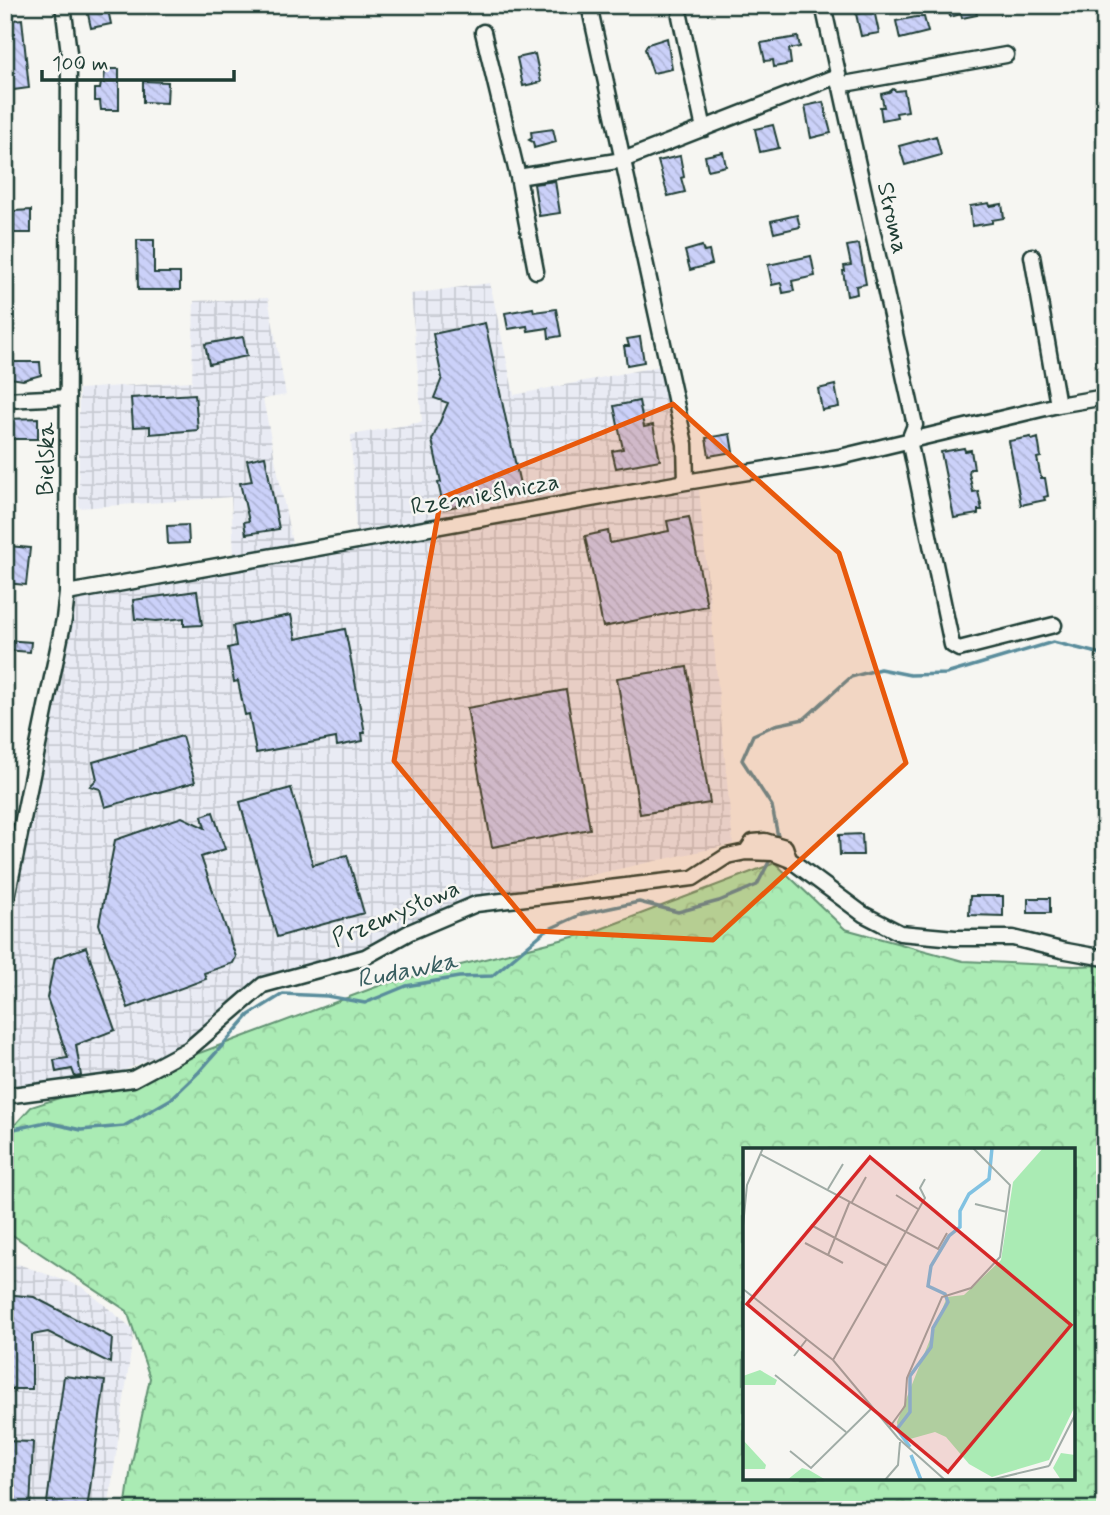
<svg xmlns="http://www.w3.org/2000/svg" width="1110" height="1515" viewBox="0 0 1110 1515" font-family="Mynerve,sans-serif">
<style>
.industrial{fill:url(#industrial-grid)}
.forest{fill:url(#forest-crowns);stroke:#649474;stroke-width:2;fill-rule:evenodd}
.lines{fill:none;stroke-linecap:round;stroke-linejoin:round}
.stream{stroke:#5a8d9c;stroke-width:3.5}
.building{fill:url(#building-back-hatch);stroke:#1f3d34;stroke-width:2}
.minor-casing{stroke:#1f3d34;stroke-width:19}
.minor{stroke:#f6f6f2;stroke-width:14}
.marked{fill:#e8590c;fill-opacity:0.2;stroke:#e8590c;stroke-width:5;stroke-linejoin:round}
.labels{text-anchor:middle;dominant-baseline:central;stroke-width:5;stroke-linejoin:round;paint-order:stroke}
.street-label{font-size:24px;fill:#1f3d34;stroke:#f6f6f2}
.water-label{font-size:26px;font-style:italic;fill:#385e60;stroke:#f6f6f2}
.inset-river{fill:none;stroke:#81c2e2;stroke-width:3.5}
.inset-road{fill:none;stroke:#a0aca6;stroke-width:2}
.view{fill:#d62828;fill-opacity:0.15;stroke:#d62828;stroke-width:3.5}
.inset-edge{fill:none;stroke:#1f3d34;stroke-width:3.5}
</style>
<defs>
<pattern id="industrial-grid" width="8" height="8" patternUnits="userSpaceOnUse" patternTransform="scale(1.75)"><rect width="8" height="8" fill="#e9ebf4"/><path d="M0 4h8M4 0v8" fill="none" stroke="#c7cad2"/></pattern>
<pattern id="forest-crowns" width="20" height="18" patternUnits="userSpaceOnUse" patternTransform="scale(1.75)"><rect width="20" height="18" fill="#aaebb4"/><path d="M2 6a3 3 0 1 1 6 0M12 15a3 3 0 1 1 6 0" fill="none" stroke="#92ca9b"/></pattern>
<pattern id="building-back-hatch" width="6" height="6" patternUnits="userSpaceOnUse" patternTransform="scale(1.75)"><rect width="6" height="6" fill="#cbd1f9"/><path d="M-1 5l2 2M0 0l6 6M5-1l2 2" fill="none" stroke="#aeb4d6"/></pattern>
</defs>
<rect width="100%" height="100%" fill="#f6f6f2"/>
<filter id="ink" filterUnits="userSpaceOnUse"><feTurbulence type="fractalNoise" baseFrequency=".0143" numOctaves="2"/><feDisplacementMap in="SourceGraphic" scale="14" xChannelSelector="R" yChannelSelector="G"/><feConvolveMatrix kernelMatrix="1 2 1 2 8 2 1 2 1" color-interpolation-filters="sRGB"/></filter>
<g filter="url(#ink)">
<!-- industrial -->
<path class="industrial" d="M490,283L514,395L665,365L682,444L681,479L356,531L351,435L422,422L411,294Z
M268,298L286,395L263,399L293,548L234,555L231,497L79,508V389L192,381L194,301Z
M699,489L733,844L472,901L359,952L260,978L183,1044L112,1076L5,1088V987L28,824L75,598Z
M18,1264L83,1287L134,1330L108,1510H5V1270Z"/>
<!-- forest -->
<path class="forest" d="M775,863L845,929L963,961L1074,966L1105,965V1510H125L131,1467L150,1378L127,1311L5,1230V1136L31,1107L202,1052L384,984L593,932ZM744,1149H1073V1478H744Z"/>
<g class="lines">
<!-- stream -->
<path class="stream" d="M779,842L772,806L742,760L753,735L775,725L804,719L851,677L880,669L910,675L946,674L1053,642L1105,655
M5,1131L46,1122L81,1130L124,1126L171,1099L199,1072L249,1015L283,994L327,996L365,1003L406,986L459,977L492,976L545,931L582,914L639,902L678,912L719,901L757,885L771,858"/>
</g>
<!-- building -->
<path class="building" d="M86,5H107L111,24L91,28Z
M948,5H982V10L976,11L977,15L962,18L961,14L950,17Z
M874,10L879,33L861,36L856,14Z
M916,17H924L928,32L900,39L896,21Z
M22,19L29,88L6,91L5,21Z
M798,37L800,47L789,49L791,64L774,67L773,60L765,61L761,43Z
M667,38L672,69L653,73L645,49L648,44Z
M535,54L541,82L523,86L517,58Z
M105,69H119V110H101L100,101H95V89H100L101,83H104Z
M143,81L168,82L167,103L143,102Z
M893,89L896,91L904,90L908,111L896,113L897,117L882,120L880,107H884L881,94L889,92Z
M823,102L831,133L811,138L805,106Z
M773,125L779,148L760,152L755,129Z
M553,129L556,142L534,148L533,142L529,140L532,138L531,132Z
M936,136L941,155L905,165L899,146Z
M723,152L726,166L708,170L705,156Z
M680,156L684,177L681,178L685,192L668,196L658,161Z
M555,181L560,213L539,216L534,184Z
M989,203L990,206L1002,204L1004,218L992,220V223L972,226L970,206Z
M31,210V233H14V211Z
M797,215L800,227L774,233L771,221Z
M137,240H154V273H180V290H138Z
M859,244L866,284L856,286L857,294L847,296L843,271H845L844,266L851,265L847,246Z
M702,246L704,252L709,251L712,264L690,270L685,251Z
M811,256L815,276L792,281L794,291L783,293L781,283L772,285L768,265Z
M533,308L534,312L556,309L561,336L549,338L548,328L528,331L527,326L508,329L505,313Z
M485,323L521,489L470,500V503L444,509L438,483L441,482L432,440L448,403L434,398L442,378L433,334Z
M243,337L247,356L209,364L205,344Z
M640,337L644,362L627,365L624,346H629L627,339Z
M9,362H40L41,375L23,380L10,378Z
M835,385L839,407L822,410L818,389Z
M195,394L198,430L150,434V426L133,427L131,398Z
M639,401L644,427L653,425L660,460L616,468L612,451L623,449L614,406Z
M38,418V439H9L8,419Z
M730,434L733,452L709,456L706,438Z
M1031,437L1032,440L1038,438L1041,457L1037,458L1041,478H1045L1048,496L1044,497L1045,500L1021,505L1009,441Z
M964,448L965,451L971,450L974,469H970L969,473L973,492L978,491L982,510H978V514L954,518L941,452Z
M265,456L279,529L246,534L244,522L249,521L240,483L252,481L247,460Z
M689,517L707,606L603,627L585,536L608,531L610,543L669,531L667,521Z
M188,525L189,543L168,544L167,526Z
M9,546L30,548L26,585L5,583Z
M197,591L202,625L184,626V618L156,621L135,619L133,600Z
M291,615L296,639L345,629L365,733H362L363,741L337,746L336,738L256,753L249,714L245,715L238,681L234,682L228,648L236,646L233,626Z
M5,640L31,642L30,652L5,650Z
M687,667L710,803L640,814L617,678Z
M566,690L590,829L492,847L467,708Z
M182,736L195,782L105,807L100,789L90,786L97,779L93,762Z
M291,788L313,865L347,855L364,913L277,937L240,802Z
M213,812L225,849L201,857L236,957L233,963L204,973L206,979L128,1008L99,924L115,840L182,817L205,828L202,816Z
M862,834L863,855H840L839,835Z
M970,896H1003V916L969,915Z
M1028,898H1050V913H1028Z
M86,947L115,1030L76,1045L81,1076L75,1077L72,1069L56,1072L54,1060L68,1058L47,998L55,958Z
M5,1294L34,1297L112,1338L110,1363L48,1332L32,1335V1389H5Z
M64,1376L105,1381L87,1510H46Z
M5,1441L33,1442L30,1510H5Z"/>
<g class="lines">
<defs>
<path id="minor" d="M589,5L685,444L686,482
M823,5L915,425L909,440
M680,16L704,129
M483,32L518,177
M839,85L1006,55
M1032,256L1058,405
M536,271L518,177L623,160L837,76
M5,400L68,397
M909,440L952,645L959,649L1054,625
M67,593L686,482L840,457L1058,405L1105,397
M746,852L773,853L788,859
M5,907L64,619L67,593L69,53L63,5
M5,1096L133,1079L189,1049L263,985L365,957L410,932L476,904L693,878L727,856L746,852L753,842L765,841L785,847L789,859L863,914L900,933L955,938H1013L1061,950L1105,958"/>
</defs>
<!-- minor casing -->
<use href="#minor" class="minor-casing"/>
<!-- minor -->
<use href="#minor" class="minor"/>
</g>
</g>
<!-- marked area -->
<path class="marked" d="M673,404L839,553L906,763L713,940L535,931L394,761L441,498Z"/>
<g class="labels">
<!-- street labels -->
<g class="street-label">
<text transform="translate(892 218) rotate(77)">Stroma</text>
<text transform="translate(46 459) rotate(-90)">Bielska</text>
<text transform="translate(485 495) rotate(-10)">Rzemieślnicza</text>
<text transform="translate(396 914) rotate(-23)">Przemysłowa</text>
</g>
<!-- water labels -->
<g class="water-label">
<text transform="translate(407 971) rotate(-11)">Rudawka</text>
</g>
</g>
<!-- overview -->
<g transform="translate(743 1148)">
<rect width="332" height="332" fill="#f6f6f2"/>
<path d="M318,305L332,307V332H318L310,320Z" fill="#aaebb4"/>
<path d="M300,0H332V258L306,312L249,329L226,316L203,289L192,284L167,291L155,283L154,274L204,149L221,147L258,112L270,34ZM17,222L34,232L32,237H0V228ZM0,292L23,317L22,321H0ZM59,320L66,322L83,332H44Z" fill="#aaebb4"/>
<path class="inset-river" d="M167,299L154,281L167,264V228L188,199L190,180L205,154L202,146L185,138L188,118L206,88L217,79V63L226,46L246,31L249,0M168,307L178,332"/>
<path class="inset-road" d="M17,6L195,101L204,85M85,41L100,16M153,47L175,61M109,54L123,29M232,56L264,64M68,77L144,118M0,78L4,37L20,0M62,95L85,107M100,115L85,107L107,53M0,141L90,212L155,290L202,332M51,208L64,191M90,212L182,50L177,40L182,31M32,227L103,284M146,280L162,258L164,230L199,149L228,140L257,109L267,37L230,0M47,303L68,320L129,260M306,318L333,265M142,332L155,317L157,294M247,332L306,318"/>
<path class="view" d="M127,9L328,177L205,324L4,156Z"/>
<rect width="332" height="332" class="inset-edge"/>
</g>
<!-- margin -->
<rect width="1110" height="1515" fill="none" stroke="#f6f6f2" stroke-width="28"/>
<rect x="14" y="14" width="1082" height="1487" fill="none" stroke="#1f3d34" stroke-width="2.5" filter="url(#ink)"/>
<!-- scale -->
<path d="M42 70v10h192v-10" fill="none" stroke="#1f3d34" stroke-width="3.5"/>
<text x="52" y="70" font-size="21" fill="#1f3d34" stroke="#f6f6f2" stroke-width="5" paint-order="stroke">100 m</text>
</svg>
